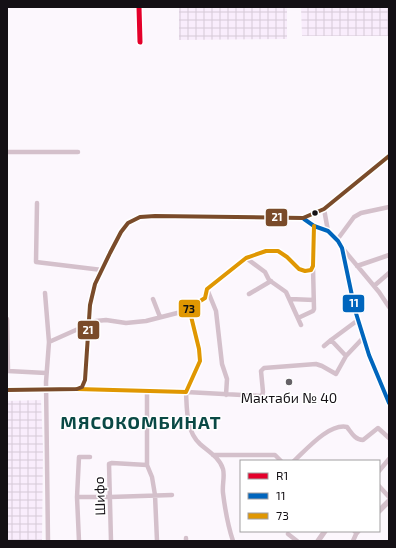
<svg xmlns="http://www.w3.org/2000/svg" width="396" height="548" viewBox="0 0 396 548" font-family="'Exo 2',sans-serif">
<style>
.industrial{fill:url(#industrial-grid)}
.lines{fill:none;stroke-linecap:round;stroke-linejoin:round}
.minor{stroke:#d4c0cb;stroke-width:4.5}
.tertiary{stroke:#d4c0cb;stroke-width:5.5}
.bus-1-casing{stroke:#fff;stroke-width:7}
.bus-2-casing{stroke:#fff;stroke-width:7}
.bus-3-casing{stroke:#fff;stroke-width:7}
.bus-1{stroke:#0065bd;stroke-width:4}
.bus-2{stroke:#e09702;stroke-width:4}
.bus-3{stroke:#7a4b2a;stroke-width:4}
.rail-1-casing{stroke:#fff;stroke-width:8}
.rail-1{stroke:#e4002b;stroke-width:5}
.bus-dot{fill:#141015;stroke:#fff;stroke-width:1.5}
.poi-dot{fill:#656166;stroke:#fff;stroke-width:1.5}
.labels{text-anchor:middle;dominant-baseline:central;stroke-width:3;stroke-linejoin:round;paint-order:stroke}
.poi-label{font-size:14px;fill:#141015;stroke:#fff}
.street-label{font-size:14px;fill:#141015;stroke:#fff}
.district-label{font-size:18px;font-weight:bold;letter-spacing:1px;fill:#0a4945;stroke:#fff}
.line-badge{stroke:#fff;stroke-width:1.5}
.badge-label{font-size:11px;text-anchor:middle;font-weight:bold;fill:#fff}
.pale-badge-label{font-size:11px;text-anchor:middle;font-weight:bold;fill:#111}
</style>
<defs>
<pattern id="industrial-grid" width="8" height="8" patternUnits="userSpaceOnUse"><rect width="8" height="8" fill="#f9edfc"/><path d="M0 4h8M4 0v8" fill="none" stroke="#d5cad7"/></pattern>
</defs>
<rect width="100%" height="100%" fill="#fcf7fd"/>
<!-- industrial -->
<path class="industrial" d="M179,7H287V39L179,40Z
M301,7H389V36H302Z
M41,400L43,448L42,541H7V401Z"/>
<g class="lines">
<!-- minor -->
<path class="minor" d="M7,152H78
M37,203L36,262L102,270
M324,209L328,231
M303,218L314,226L328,231L338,241L342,248L355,310L369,355L389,403
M337,240L354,217L361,213L389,207
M344,250L379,292L389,307
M246,258L265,272L269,280L286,292L301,325
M357,266L389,255
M374,286L389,273
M207,289L216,311L222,364L227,379L226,395
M45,293L49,342
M249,294L271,281
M153,299L160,317
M290,299L314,300
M298,318L313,311L314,309L313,267
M7,319L8,371L46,373
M331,340L346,356
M324,346L331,340L358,320
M79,389L186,392L200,361L199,349L189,308L205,298L207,289L246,258L266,251H278L287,257L299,269L305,271L311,270L313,266L314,226
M147,391V465L152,477L155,495L157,541
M213,455H275L281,461
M294,461C306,450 329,423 347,427C351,432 355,440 363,440L378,428L389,438
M379,471L389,459
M379,486L389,497
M77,497H110L172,495
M288,534L297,541
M48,541L46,382L49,342L96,321L106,320L126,323L146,321L185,311L189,308
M79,541L77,497L79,457H90
M111,541L109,464L112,463L147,465
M186,541V538
M233,541C228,526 225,509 223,493C222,485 225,476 223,469C220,458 208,451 200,444C186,431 187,410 186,392L262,396L263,392L261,371L264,368L316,364L322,366L336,374L346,356L363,338
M353,541L357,532"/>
<!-- tertiary -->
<path class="tertiary" d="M7,390L77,389L82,387L85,380L90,305L95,284L110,253L121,232L128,223L140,217L155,216L303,218L324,209L389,156
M379,511L389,501
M355,531L357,532L358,531
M318,541L325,531"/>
<defs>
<path id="bus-1" d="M304,219L314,226L328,231L338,241L342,248L355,310L369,355L389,403"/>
<path id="bus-2" d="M77,389L186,392L200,361L199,349L189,308L205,298L207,289L246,258L266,251H278L287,257L299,269L305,271L311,270L313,266L314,226"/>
<path id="bus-3" d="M7,390L77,389L82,387L85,380L90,305L95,284L110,253L121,232L128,223L140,217L155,216L303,218L324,209L389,156"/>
</defs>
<!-- bus-1 casing -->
<use href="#bus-1" class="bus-1-casing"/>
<!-- bus-2 casing -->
<use href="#bus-2" class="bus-2-casing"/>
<!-- bus-3 casing -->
<use href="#bus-3" class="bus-3-casing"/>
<!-- bus-1 -->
<use href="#bus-1" class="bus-1"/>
<!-- bus-2 -->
<use href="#bus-2" class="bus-2"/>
<!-- bus-3 -->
<use href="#bus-3" class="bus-3"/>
<defs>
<path id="rail-1" d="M139,7L140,42"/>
</defs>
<!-- rail-1 casing -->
<use href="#rail-1" class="rail-1-casing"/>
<!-- rail-1 -->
<use href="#rail-1" class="rail-1"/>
</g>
<!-- markers -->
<circle class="bus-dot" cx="315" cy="213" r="3.5"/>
<circle class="poi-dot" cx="289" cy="382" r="4"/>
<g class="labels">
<!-- poi labels -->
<g class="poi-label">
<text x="289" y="397">Мактаби № 40</text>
</g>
<!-- street labels -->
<g class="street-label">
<text transform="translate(99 496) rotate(-92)">Шифо</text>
</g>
<!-- district labels -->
<g class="district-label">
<text x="141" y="422">МЯСОКОМБИНАТ</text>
</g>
</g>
<g class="line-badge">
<rect x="265" y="208" width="23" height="19" rx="4" fill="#7a4b2a"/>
<rect x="342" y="294" width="23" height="19" rx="4" fill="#0065bd"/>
<rect x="178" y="299" width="23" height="19" rx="4" fill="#e09702"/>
<rect x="77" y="320" width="23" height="20" rx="4" fill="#7a4b2a"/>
</g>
<g class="badge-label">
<text x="277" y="221">21</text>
<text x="354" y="307">11</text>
<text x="88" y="334">21</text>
</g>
<g class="pale-badge-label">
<text x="189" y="313">73</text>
</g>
<!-- border -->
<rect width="396" height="548" fill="none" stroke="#141015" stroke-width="16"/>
<!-- legend -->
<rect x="240" y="460" width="140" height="72" fill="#ffffff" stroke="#a19fa1"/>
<rect x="248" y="473" width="20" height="6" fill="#e4002b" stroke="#a19fa1"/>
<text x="276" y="480" font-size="12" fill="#141015">R1</text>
<rect x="248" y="493" width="20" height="6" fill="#0065bd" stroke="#a19fa1"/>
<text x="276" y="500" font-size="12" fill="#141015">11</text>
<rect x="248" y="513" width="20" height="6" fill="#e09702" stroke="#a19fa1"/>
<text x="276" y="520" font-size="12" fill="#141015">73</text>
</svg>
